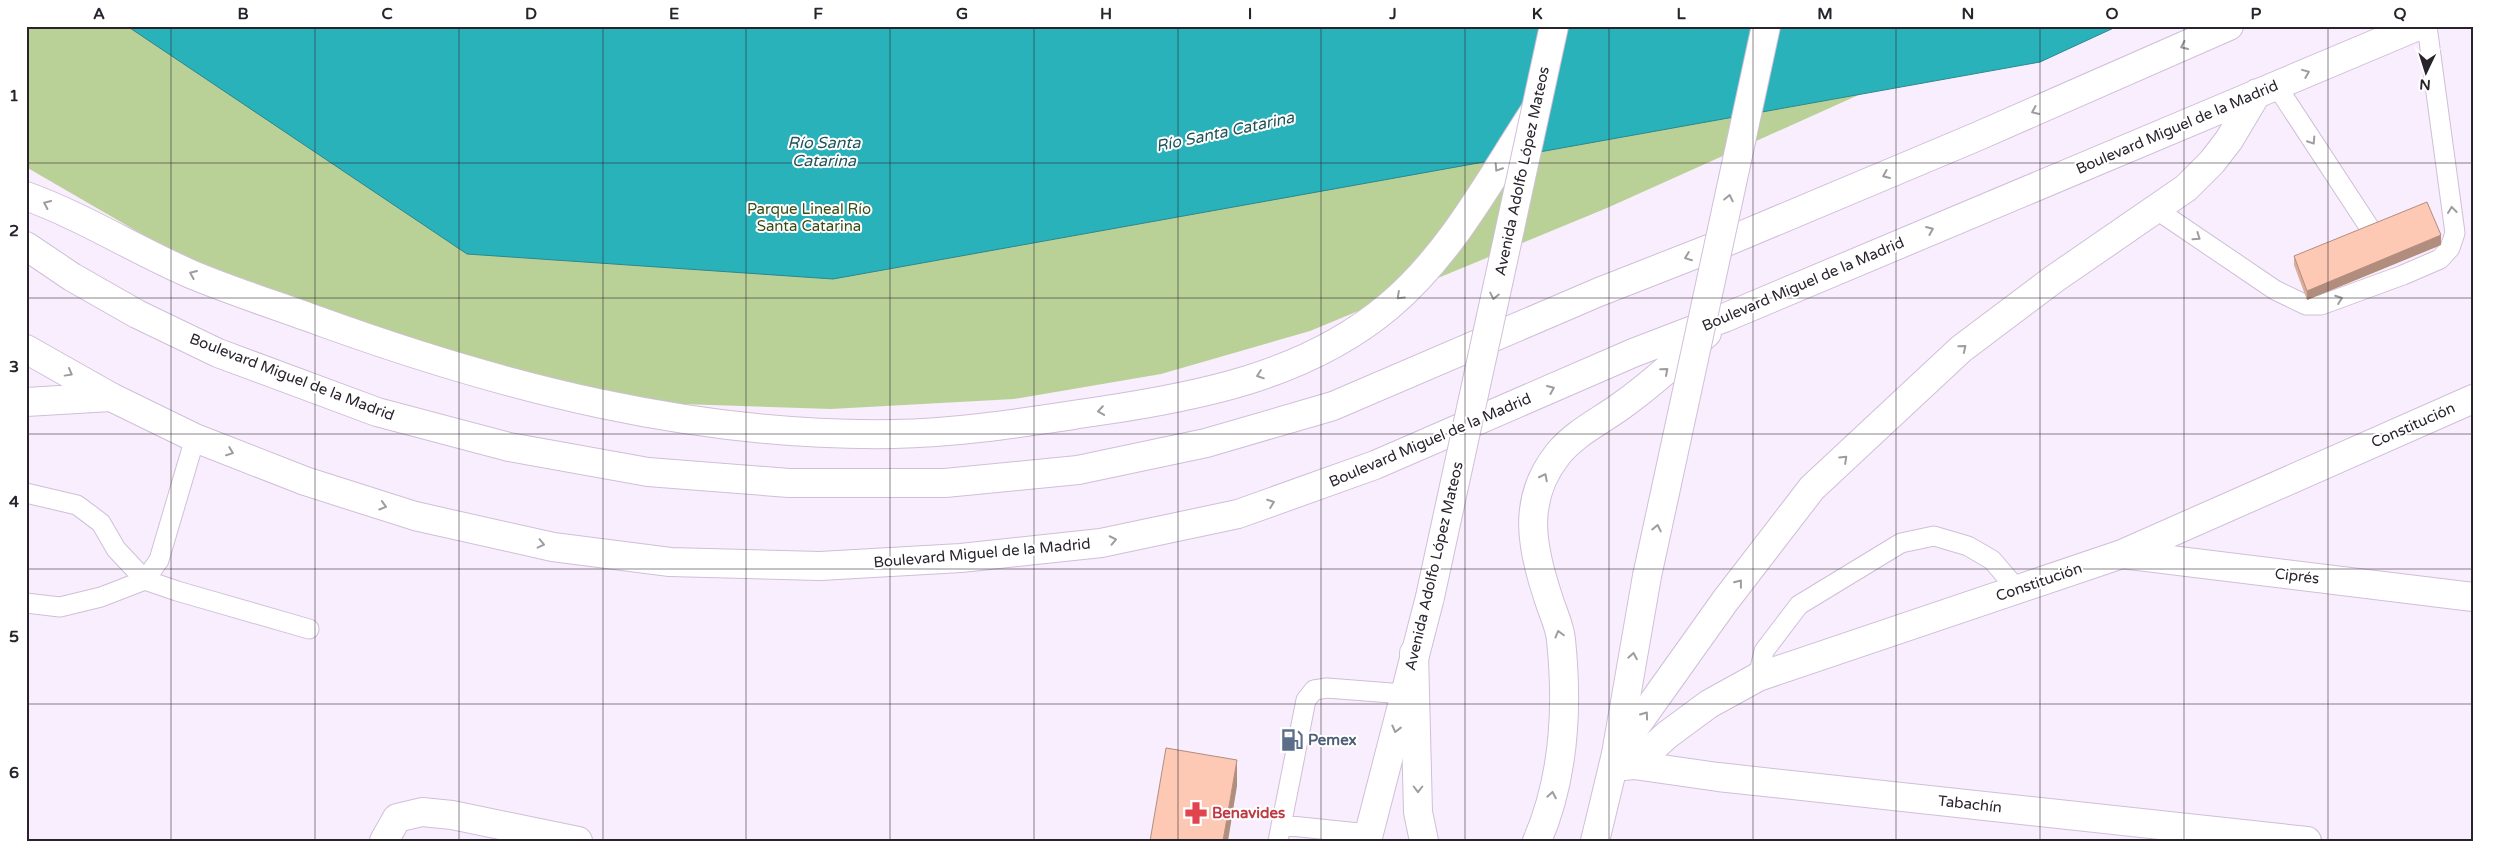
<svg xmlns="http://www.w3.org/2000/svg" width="2499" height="867" viewBox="0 0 2499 867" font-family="'Varela Round',sans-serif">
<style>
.green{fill:#b9d197}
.water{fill:#2ab2ba;stroke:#2a878f}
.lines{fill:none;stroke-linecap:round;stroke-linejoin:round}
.service-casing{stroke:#d0bfd8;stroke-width:21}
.minor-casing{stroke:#d0bfd8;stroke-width:30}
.tertiary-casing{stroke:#d0bfd8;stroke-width:30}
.secondary-casing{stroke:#d0bfd8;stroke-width:30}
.trunk-casing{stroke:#d0bfd8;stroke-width:30}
.service{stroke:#fff;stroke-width:19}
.minor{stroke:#fff;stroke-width:28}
.tertiary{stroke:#fff;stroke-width:28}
.secondary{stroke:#fff;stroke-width:28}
.trunk{stroke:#fff;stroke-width:28}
.secondary-bridge-casing{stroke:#d0bfd8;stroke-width:30;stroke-linecap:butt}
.secondary-bridge{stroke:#fff;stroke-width:28}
.wall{fill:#daad9b}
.shaded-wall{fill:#b18d7e}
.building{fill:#fdc9b4;stroke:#b18d7e}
.oneway{stroke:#9f9ca0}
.grid{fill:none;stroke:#29232c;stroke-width:1;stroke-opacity:0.55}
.labels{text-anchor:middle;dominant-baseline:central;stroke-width:4;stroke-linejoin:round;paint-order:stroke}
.street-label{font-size:15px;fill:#29232c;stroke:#fff}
.park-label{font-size:15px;fill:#384c13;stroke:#fff}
.service-label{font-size:15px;font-weight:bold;fill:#4e5e75;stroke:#fff;text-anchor:start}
.health-label{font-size:15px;font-weight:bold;fill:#be3a42;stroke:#fff;text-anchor:start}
.water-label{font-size:16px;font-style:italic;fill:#1f5458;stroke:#fff}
.neatline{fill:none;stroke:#29232c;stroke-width:2}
.grid-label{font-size:16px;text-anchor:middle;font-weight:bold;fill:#29232c}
</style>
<rect width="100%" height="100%" fill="#f9eefd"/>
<!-- green -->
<path class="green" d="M26,26H2012L1607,208L1310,331L1161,374L1014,399L831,409L681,404L550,389L238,284L164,247L26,167Z"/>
<!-- water -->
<path class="water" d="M127,26H2118L2040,62L833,279L467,254Z"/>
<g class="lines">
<defs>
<path id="service" d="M2276,85L2373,233
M2157,210L2275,290L2306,305H2321L2403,275L2440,259L2450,248L2455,233L2427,26
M195,438L159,560L145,580L177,591L309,629
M26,493L77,505L101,523L116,549L145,580L101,597L60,607L26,603
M1758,677L1764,651L1799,605L1901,543L1934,536L1968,546L1992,560L2017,589
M1281,825L1369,834
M1278,841L1306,700L1314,690L1327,688L1404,694"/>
<path id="minor" d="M2122,554L2473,597
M1634,765L1718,777L2307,841
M1613,767L1634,765L1667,735L1709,704L1758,677L2122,554L2473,399
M384,841L397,818L422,812L452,815L578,841"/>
<path id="tertiary" d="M26,402L111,397"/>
<path id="secondary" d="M1367,841L1430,597
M1595,841L1616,754L1647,576"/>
<path id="trunk" d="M26,196C84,217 137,251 193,275C234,292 278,306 319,321C504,388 695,437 893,434C960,433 1026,422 1093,412C1197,397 1306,376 1389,306C1451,254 1490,179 1534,112
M26,246L72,277L137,314L218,353L377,412L509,447L648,472L789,483H945L1078,470L1206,443L1333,406L1599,292L1719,245L1976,137L2229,26
M26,349L111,397L195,438L305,481L415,516L553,547L670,562L820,566L961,558L1101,543L1238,514L1375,465L1633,353L1724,318L2418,26
M1414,653L1418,812L1424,841
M1616,754L1725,601L1812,488L1961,349L2054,279L2186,188L2212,162L2229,140L2257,93
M1537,841C1564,779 1568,707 1561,640C1560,626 1552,611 1548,597C1531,546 1522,499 1558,454C1575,433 1599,422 1621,406C1652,384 1680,358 1707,333"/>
</defs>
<!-- service casing -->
<use href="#service" class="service-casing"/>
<!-- minor casing -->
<use href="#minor" class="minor-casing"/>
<!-- tertiary casing -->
<use href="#tertiary" class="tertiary-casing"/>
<!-- secondary casing -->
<use href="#secondary" class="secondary-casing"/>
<!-- trunk casing -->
<use href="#trunk" class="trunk-casing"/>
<!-- service -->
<use href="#service" class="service"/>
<!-- minor -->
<use href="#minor" class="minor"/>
<!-- tertiary -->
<use href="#tertiary" class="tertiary"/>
<!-- secondary -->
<use href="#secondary" class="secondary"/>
<!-- trunk -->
<use href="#trunk" class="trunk"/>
<defs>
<path id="secondary-bridge" d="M1647,576L1766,26
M1430,597L1554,26"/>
</defs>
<!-- secondary-bridge casing -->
<use href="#secondary-bridge" class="secondary-bridge-casing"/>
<!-- secondary-bridge -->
<use href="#secondary-bridge" class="secondary-bridge"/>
</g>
<!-- wall -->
<path class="wall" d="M2441,245L2307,300L2294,265V256Z"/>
<!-- shaded-wall -->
<path class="shaded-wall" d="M2441,235V245L2307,300V291Z
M1237,760V786L1228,841H1223Z"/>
<!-- building -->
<path class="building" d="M2427,202L2441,235L2307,291L2294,256Z
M1166,748L1237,760L1223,841H1150Z"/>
<!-- one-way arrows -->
<defs><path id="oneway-chevron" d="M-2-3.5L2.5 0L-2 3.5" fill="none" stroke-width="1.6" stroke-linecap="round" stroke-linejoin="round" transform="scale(1.25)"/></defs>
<g class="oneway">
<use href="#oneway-chevron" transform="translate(2184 46) rotate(156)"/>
<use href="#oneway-chevron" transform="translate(2306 73) rotate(-22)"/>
<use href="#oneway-chevron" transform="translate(2035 111) rotate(156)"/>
<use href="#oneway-chevron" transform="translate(2312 141) rotate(57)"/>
<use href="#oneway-chevron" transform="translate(1498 168) rotate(123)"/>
<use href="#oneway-chevron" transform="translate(1886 175) rotate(157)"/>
<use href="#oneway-chevron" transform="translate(1729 198) rotate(-78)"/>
<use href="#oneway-chevron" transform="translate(47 204) rotate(-155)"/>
<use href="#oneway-chevron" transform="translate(2452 210) rotate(-97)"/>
<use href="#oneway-chevron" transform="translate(1930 230) rotate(-23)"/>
<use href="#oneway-chevron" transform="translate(2197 237) rotate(34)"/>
<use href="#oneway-chevron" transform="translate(1688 257) rotate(159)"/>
<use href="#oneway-chevron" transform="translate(193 274) rotate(-157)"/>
<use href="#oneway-chevron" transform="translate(1400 296) rotate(137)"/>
<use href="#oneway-chevron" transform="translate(1494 296) rotate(102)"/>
<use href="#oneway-chevron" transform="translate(2339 299) rotate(-20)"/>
<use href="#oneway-chevron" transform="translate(1963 348) rotate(-39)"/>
<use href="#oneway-chevron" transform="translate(1665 371) rotate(-41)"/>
<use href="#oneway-chevron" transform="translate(69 373) rotate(29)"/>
<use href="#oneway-chevron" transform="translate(1260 375) rotate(161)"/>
<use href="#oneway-chevron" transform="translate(1551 389) rotate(-23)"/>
<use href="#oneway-chevron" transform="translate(1101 411) rotate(172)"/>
<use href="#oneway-chevron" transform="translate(230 452) rotate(21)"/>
<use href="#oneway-chevron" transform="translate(1844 459) rotate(-43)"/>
<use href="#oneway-chevron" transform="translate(1544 477) rotate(-63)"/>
<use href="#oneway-chevron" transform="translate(1271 503) rotate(-20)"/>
<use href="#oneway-chevron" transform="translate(383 506) rotate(17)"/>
<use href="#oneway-chevron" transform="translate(1657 528) rotate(-78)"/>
<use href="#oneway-chevron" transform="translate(1113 540) rotate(-12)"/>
<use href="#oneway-chevron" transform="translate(541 544) rotate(13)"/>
<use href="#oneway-chevron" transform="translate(1739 583) rotate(-52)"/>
<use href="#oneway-chevron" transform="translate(1559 634) rotate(-105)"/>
<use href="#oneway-chevron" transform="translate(1633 656) rotate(-80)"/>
<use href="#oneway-chevron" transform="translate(1645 715) rotate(-54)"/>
<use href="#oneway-chevron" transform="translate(1396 729) rotate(104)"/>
<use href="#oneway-chevron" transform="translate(1418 789) rotate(90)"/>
<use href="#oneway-chevron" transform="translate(1552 795) rotate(-80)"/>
</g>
<!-- grid -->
<path class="grid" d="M171,26V841M315,26V841M459,26V841M603,26V841M746,26V841M890,26V841M1034,26V841M1178,26V841M1321,26V841M1465,26V841M1609,26V841M1753,26V841M1896,26V841M2040,26V841M2184,26V841M2328,26V841M26,163H2473M26,298H2473M26,434H2473M26,569H2473M26,704H2473"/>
<!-- icons -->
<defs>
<symbol id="fuel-bare" viewBox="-9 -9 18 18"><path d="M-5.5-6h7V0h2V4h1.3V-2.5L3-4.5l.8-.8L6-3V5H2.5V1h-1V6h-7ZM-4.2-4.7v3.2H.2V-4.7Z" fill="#5c6f8a" stroke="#fff" stroke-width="2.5" paint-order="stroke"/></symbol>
<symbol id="pharmacy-bare" viewBox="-9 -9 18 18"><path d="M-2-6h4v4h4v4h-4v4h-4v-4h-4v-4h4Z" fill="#e0444e" stroke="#fff" stroke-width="2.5" paint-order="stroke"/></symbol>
</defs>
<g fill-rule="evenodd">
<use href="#fuel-bare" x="1276" y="724" width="32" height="32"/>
<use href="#pharmacy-bare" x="1180" y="797" width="32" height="32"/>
</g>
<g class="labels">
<!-- street labels -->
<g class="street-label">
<text transform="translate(2177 127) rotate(-23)">Boulevard Miguel de la Madrid</text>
<text transform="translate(1522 171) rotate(-78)">Avenida Adolfo López Mateos</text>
<text transform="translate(1803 284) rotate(-23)">Boulevard Miguel de la Madrid</text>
<text transform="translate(292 377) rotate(21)">Boulevard Miguel de la Madrid</text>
<text transform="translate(2413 425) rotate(-24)">Constitución</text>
<text transform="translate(1430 440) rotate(-23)">Boulevard Miguel de la Madrid</text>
<text transform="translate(982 553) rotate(-5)">Boulevard Miguel de la Madrid</text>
<text transform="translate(1434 566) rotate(-77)">Avenida Adolfo López Mateos</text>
<text transform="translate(2297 576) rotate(7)">Ciprés</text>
<text transform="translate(2039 582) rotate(-19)">Constitución</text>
<text transform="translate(1970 804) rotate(6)">Tabachín</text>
</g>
<!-- park labels -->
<g class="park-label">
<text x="809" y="209">Parque Lineal Río<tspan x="809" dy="17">Santa Catarina</tspan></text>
</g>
<!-- service labels -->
<g class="service-label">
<text x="1308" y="740">Pemex</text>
</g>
<!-- health labels -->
<g class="health-label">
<text x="1212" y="813">Benavides</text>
</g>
<!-- water labels -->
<g class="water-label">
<text transform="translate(1225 132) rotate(-12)">Río Santa Catarina</text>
<text x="824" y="143">Río Santa<tspan x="824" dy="18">Catarina</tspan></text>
</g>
</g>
<!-- border -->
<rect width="2499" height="867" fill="none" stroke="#ffffff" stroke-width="55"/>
<!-- north arrow -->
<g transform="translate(2426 72) rotate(184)" stroke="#ffffff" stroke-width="4" paint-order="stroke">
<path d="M0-4L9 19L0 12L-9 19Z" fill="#29232c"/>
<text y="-8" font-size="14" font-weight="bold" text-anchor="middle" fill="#29232c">N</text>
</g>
<rect x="28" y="28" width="2444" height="812" class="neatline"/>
<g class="grid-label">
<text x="99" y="19">A</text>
<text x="243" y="19">B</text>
<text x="387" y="19">C</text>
<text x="531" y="19">D</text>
<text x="674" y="19">E</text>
<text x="818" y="19">F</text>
<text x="962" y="19">G</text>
<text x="1106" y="19">H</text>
<text x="1250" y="19">I</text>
<text x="1393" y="19">J</text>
<text x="1537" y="19">K</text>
<text x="1681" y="19">L</text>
<text x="1825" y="19">M</text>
<text x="1968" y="19">N</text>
<text x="2112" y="19">O</text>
<text x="2256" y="19">P</text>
<text x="2400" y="19">Q</text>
<text x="14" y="101">1</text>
<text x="14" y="236">2</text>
<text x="14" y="372">3</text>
<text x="14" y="507">4</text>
<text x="14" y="642">5</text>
<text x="14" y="778">6</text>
</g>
</svg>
